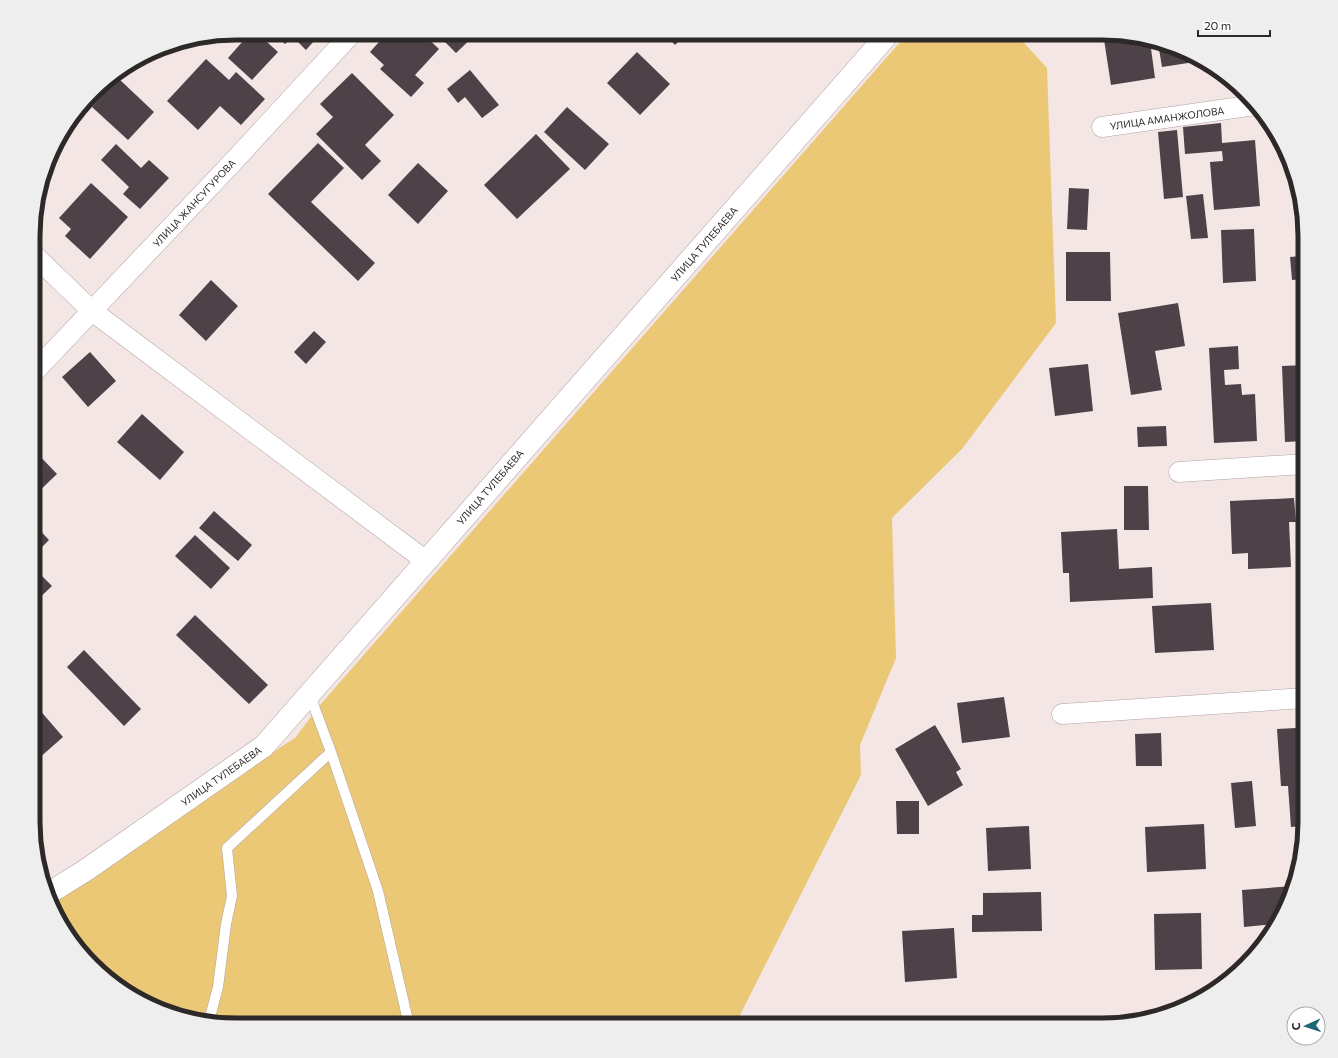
<svg xmlns="http://www.w3.org/2000/svg" width="1338" height="1058" viewBox="0 0 1338 1058" font-family="Commissioner,sans-serif">
<style>
.green{fill:#eac876}
.building{fill:#4c4247}
.lines{fill:none;stroke-linecap:round;stroke-linejoin:round}
.lane-casing{stroke:#b0a2a1;stroke-width:11}
.street-casing{stroke:#b0a2a1;stroke-width:21}
.secondary-casing{stroke:#b0a2a1;stroke-width:23}
.lane{stroke:#fff;stroke-width:10}
.street{stroke:#fff;stroke-width:20}
.secondary{stroke:#fff;stroke-width:22}
.labels{text-anchor:middle;dominant-baseline:central;stroke-width:4;stroke-linejoin:round;paint-order:stroke}
.street-label{font-size:10px;fill:#2e2929;stroke:#fff}
.rim{fill:none;stroke:#2e2929;stroke-width:5}
</style>
<rect width="100%" height="100%" fill="#f4e6e5"/>
<!-- green -->
<path class="green" d="M908,33H1015L1047,68L1056,323L962,449L892,518L896,658L860,745L861,775L735,1025H223L158,1009L102,975L54,912L49,895L295,738L320,705Z"/>
<!-- building -->
<path class="building" d="M250,33H257L278,52L252,80L228,58Z
M274,33H306L314,41L306,50L293,37L285,44Z
M387,33H422L439,49L415,75L424,83L411,97L380,69L384,65L370,52Z
M436,33H477L456,53Z
M664,33H687L675,45Z
M1103,33H1115L1150,41L1155,78L1111,85Z
M1158,43L1180,49L1201,61L1162,67Z
M637,52L670,84L640,115L607,83Z
M206,59L229,80L236,72L265,99L241,125L220,106L198,130L167,101Z
M470,70L499,105L482,118L465,97L458,103L447,89Z
M352,73L394,115L365,145L381,161L362,180L316,134L333,117L320,104Z
M118,78L154,112L128,140L92,107Z
M567,107L609,144L585,170L544,132Z
M1221,123L1222,143L1255,140L1260,206L1214,210L1210,162L1223,161L1222,151L1185,154L1183,127Z
M1177,130L1183,197L1164,199L1158,132Z
M536,134L570,169L517,219L484,185Z
M318,143L344,168L311,202L375,263L358,281L268,194Z
M116,144L141,168L149,160L169,178L140,209L123,194L129,187L101,160Z
M418,163L448,191L418,224L388,195Z
M91,183L128,217L90,259L65,236L71,229L59,218Z
M1069,188L1089,189L1087,230L1067,229Z
M41,190L45,195L37,201Z
M1203,194L1208,238L1191,239L1186,196Z
M1254,229L1256,281L1223,283L1221,230Z
M1305,233V279L1292,280L1290,257L1301,256L1299,234Z
M1066,252H1110L1111,301H1066Z
M211,280L238,306L206,341L179,315Z
M1178,303L1185,346L1155,351L1162,390L1131,395L1118,313Z
M314,331L326,342L306,364L294,352Z
M1238,346L1239,369L1224,370L1225,385L1241,384L1242,395L1255,394L1257,441L1214,443L1209,348Z
M90,352L116,381L88,407L62,377Z
M1088,364L1093,411L1055,416L1049,368Z
M1305,365V441L1285,442L1282,366Z
M142,414L184,452L160,480L117,442Z
M1166,426L1167,446L1138,447L1137,427Z
M34,450L57,474L34,496Z
M1124,486H1148L1149,530H1124Z
M1294,498L1296,522H1289L1291,567L1248,569V553L1232,554L1230,501Z
M214,511L252,545L238,561L199,528Z
M34,524L49,540L34,555Z
M1117,529L1119,569L1152,567L1153,598L1070,602L1069,573H1063L1061,532Z
M195,535L230,568L211,589L175,556Z
M34,568L52,586L34,603Z
M1211,603L1214,650L1155,653L1152,606Z
M195,615L268,685L249,704L176,635Z
M84,650L141,709L124,726L67,667Z
M1004,697L1010,737L962,743L957,703Z
M38,708L63,737L38,759L34,754V712Z
M935,725L961,769L956,772L963,785L928,806L895,749Z
M1296,728L1303,826L1291,827L1288,786H1281L1277,729Z
M1161,733L1162,766H1136L1135,734Z
M1252,781L1256,826L1235,828L1231,783Z
M896,801H919V834H897Z
M1204,824L1206,869L1147,872L1145,827Z
M1029,826L1031,869L988,871L986,828Z
M34,839L45,854L39,858Z
M1293,886L1289,900L1274,924L1244,927L1242,890Z
M1041,892L1042,931L972,932V915H983V893Z
M1201,913L1202,969L1155,970L1154,914Z
M954,928L957,978L905,982L902,931Z"/>
<g class="lines">
<defs>
<path id="lane" d="M309,693L331,752L378,891L409,1025
M209,1021L218,987L226,924L232,896L227,848L331,752"/>
<path id="street" d="M1102,127L1255,105
M35,256L92,311L426,561
M34,372L231,164L352,33
M1179,472L1305,464
M1062,714L1305,698"/>
<path id="secondary" d="M49,893L86,870L264,746L889,33"/>
</defs>
<!-- lane casing -->
<use href="#lane" class="lane-casing"/>
<!-- street casing -->
<use href="#street" class="street-casing"/>
<!-- secondary casing -->
<use href="#secondary" class="secondary-casing"/>
<!-- lane -->
<use href="#lane" class="lane"/>
<!-- street -->
<use href="#street" class="street"/>
<!-- secondary -->
<use href="#secondary" class="secondary"/>
</g>
<g class="labels">
<!-- street labels -->
<g class="street-label">
<text transform="translate(1167 118) rotate(-8)">УЛИЦА АМАНЖОЛОВА</text>
<text transform="translate(194 203) rotate(-47)">УЛИЦА ЖАНСУГУРОВА</text>
<text transform="translate(704 244) rotate(-49)">УЛИЦА ТУЛЕБАЕВА</text>
<text transform="translate(490 487) rotate(-49)">УЛИЦА ТУЛЕБАЕВА</text>
<text transform="translate(221 776) rotate(-35)">УЛИЦА ТУЛЕБАЕВА</text>
</g>
</g>
<!-- crop -->
<path d="M0 0H1338V1058H0ZM236 40H1102A196 196 0 0 1 1298 236V822A196 196 0 0 1 1102 1018H236A196 196 0 0 1 40 822V236A196 196 0 0 1 236 40Z" fill="#eee" fill-rule="evenodd"/>
<path class="rim" d="M236 40H1102A196 196 0 0 1 1298 236V822A196 196 0 0 1 1102 1018H236A196 196 0 0 1 40 822V236A196 196 0 0 1 236 40Z"/>
<!-- north arrow -->
<g transform="translate(1306 1026) rotate(267)"><circle r="19" fill="#ffffff" stroke="#aba9a9"/>
<path d="M0-3L7 15L0 10L-7 15Z" fill="#206576"/>
<text y="-6" font-size="11" font-weight="bold" text-anchor="middle" fill="#2e2929">С</text>
</g>
<!-- scale -->
<path d="M1198 30v6h72v-6" fill="none" stroke="#2e2929" stroke-width="2"/>
<text x="1204" y="30" font-size="12" fill="#2e2929" stroke="#ffffff" stroke-width="3" paint-order="stroke">20 m</text>
</svg>
